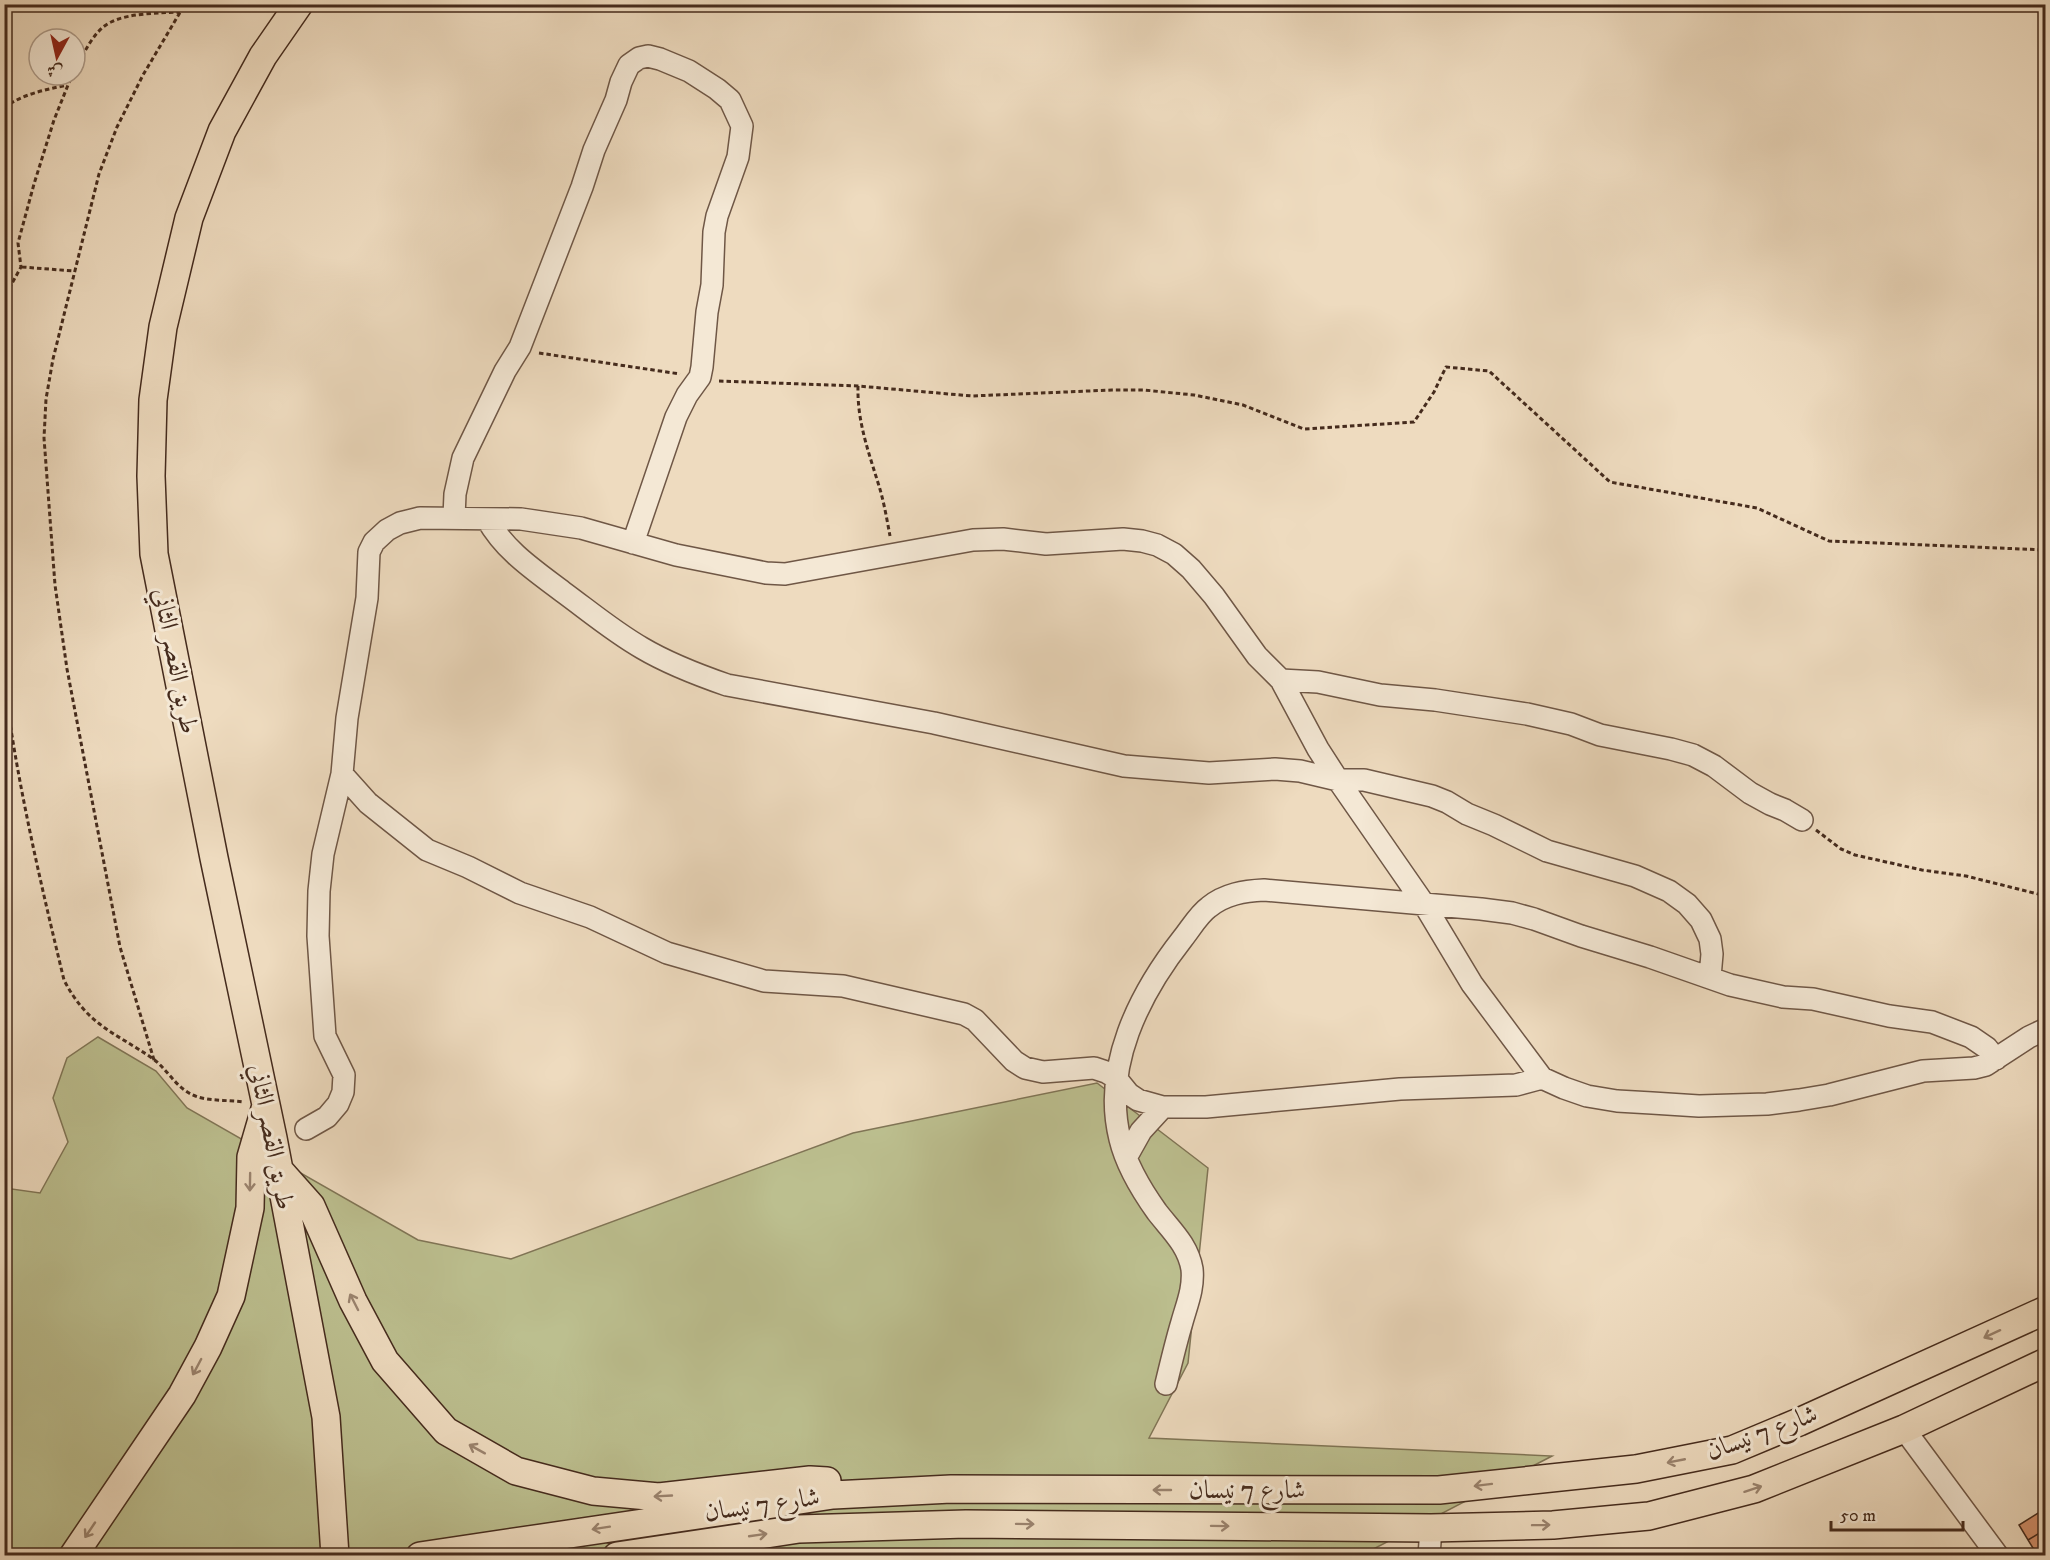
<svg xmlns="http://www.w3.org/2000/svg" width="2050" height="1560" viewBox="0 0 2050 1560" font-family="'IM FELL DW Pica',Amiri,serif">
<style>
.green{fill:#bcbf8f;stroke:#807556;stroke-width:1.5}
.building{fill:#d3906b;stroke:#452b1d;stroke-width:1.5}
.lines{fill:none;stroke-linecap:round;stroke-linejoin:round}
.minor-casing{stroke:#6f5746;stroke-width:24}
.major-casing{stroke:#452b1d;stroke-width:30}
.path{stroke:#452b1d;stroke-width:3;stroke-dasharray:4.5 3;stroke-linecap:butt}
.minor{stroke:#f4e8d5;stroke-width:21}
.major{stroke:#eedbbf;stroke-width:27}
.oneway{stroke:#9a836e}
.labels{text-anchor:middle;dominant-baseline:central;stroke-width:6;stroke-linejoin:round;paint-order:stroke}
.street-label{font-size:26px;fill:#452b1d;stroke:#f4e8d5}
</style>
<rect width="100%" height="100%" fill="#eedbbf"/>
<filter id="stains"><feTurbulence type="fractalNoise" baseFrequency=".00333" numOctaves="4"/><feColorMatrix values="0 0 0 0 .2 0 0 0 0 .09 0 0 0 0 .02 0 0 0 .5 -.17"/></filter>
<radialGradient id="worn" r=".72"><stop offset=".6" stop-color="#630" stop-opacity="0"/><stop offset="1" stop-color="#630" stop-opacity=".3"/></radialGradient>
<!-- green -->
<path class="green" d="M98,1037L156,1071L187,1108L418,1240L511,1259L853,1133L1097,1083L1208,1168L1188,1363L1149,1438L1552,1456L1362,1555L5,1556V1188L40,1193L68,1142L53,1098L67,1058Z"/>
<!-- building -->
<path class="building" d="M2046,1508V1529L2028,1540L2019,1525Z
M2046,1529V1556H2038L2028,1540Z"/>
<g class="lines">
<defs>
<path id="minor" d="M454,517L455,494L463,458L505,371L520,347L582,187L594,150L616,100L621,82L629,65L639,58L648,56L660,59L689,71L717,89L730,100L742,126L738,157L717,216L714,232L712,285L707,312L702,367L700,377L687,395L676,417L633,543
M487,519C505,551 534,570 563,592C589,611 614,632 642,648C669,664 698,675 727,685L934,723L1124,766L1209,773L1275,769L1300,771L1338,780H1364L1432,796L1447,802L1467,814L1494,825L1547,851L1635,876L1669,891L1687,904L1701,920L1710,939L1712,954L1710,977
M1281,680L1318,682L1380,695L1435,700L1527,714L1571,724L1600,735L1671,749L1693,755L1714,766L1750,793L1770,804L1785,810L1802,820
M342,774L368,803L427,850L468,867L520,893L590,917L667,953L764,981L843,986L964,1014L975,1020L1014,1061L1025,1068L1043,1072L1094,1068L1106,1072L1116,1078L1129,1094L1138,1100L1163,1107H1206L1400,1089L1516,1085L1542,1078
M306,1129L327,1117L338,1104L343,1092L344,1075L325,1036L318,936L319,891L323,854L342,774L347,718L367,598L369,552L374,542L387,530L400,523L420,518L521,519L581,528L676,555L766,573L785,574L973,540L1003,539L1046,544L1123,539L1142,541L1157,545L1174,554L1191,569L1214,596L1257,656L1281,680L1318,749L1338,780L1424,904L1472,984L1542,1078L1564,1088L1587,1096L1617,1101L1652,1103L1699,1106L1767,1104L1799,1100L1829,1095L1923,1071L1974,1068L1986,1065L2029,1037L2046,1029
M1127,1156L1141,1131L1163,1107
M1166,1384C1171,1363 1176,1342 1182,1322C1187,1304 1194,1288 1192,1269C1188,1245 1171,1230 1157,1212C1142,1191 1126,1164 1120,1139C1102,1067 1139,994 1183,938C1191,928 1199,914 1209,907C1225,894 1244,891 1264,890L1481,909L1512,913L1534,919L1581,936L1650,957L1730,985L1783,997L1813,999L1889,1016L1932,1022L1971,1037L1987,1048L1996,1059
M1904,1429L1998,1556
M1429,1556L1431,1528"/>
<path id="major" d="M299,4L263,56L222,131L189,218L163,327L153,400L151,476L154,554L214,858L273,1138L326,1417L335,1556
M279,1170L311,1206L353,1301L385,1361L446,1431L516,1471L593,1491L659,1497L810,1480L827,1481
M73,1556L182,1395L208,1347L231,1296L250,1208L251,1157L265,1109
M420,1556L833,1495L951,1489L1439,1490L1636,1469L1732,1450L1799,1422L2046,1310
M617,1556L799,1529L966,1524L1431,1528L1553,1525L1649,1516L1754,1489L1904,1429L2046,1362"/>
</defs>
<!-- minor casing -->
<use href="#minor" class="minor-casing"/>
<!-- major casing -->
<use href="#major" class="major-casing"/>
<!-- path -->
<path class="path" d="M75,70C84,53 94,30 111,22C129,13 160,13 180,12
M4,108C22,94 45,90 67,85
M22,267L74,271
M4,303L10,287L21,267L18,243L34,184L54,120L72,75
M539,353L680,374
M719,381L858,386L972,396L1112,390H1144L1194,395L1243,405L1304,429L1414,422L1434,392L1446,367L1489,371L1610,482L1757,508L1829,541L2046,550
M858,386C857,422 869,453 879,486C884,502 887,520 890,536
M4,681C17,782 40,881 64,980C87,1025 114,1032 152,1058C169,1070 176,1090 198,1097C211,1101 229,1100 243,1102
M1816,830L1841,849L1855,855L1922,870L1966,876L2046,896
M154,1060L120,947L67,669L55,585L44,438L46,399L53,359L99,174L117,127L143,75L185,4"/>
<!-- minor -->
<use href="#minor" class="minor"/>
<!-- major -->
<use href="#major" class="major"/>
</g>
<!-- one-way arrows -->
<defs><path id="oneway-shaft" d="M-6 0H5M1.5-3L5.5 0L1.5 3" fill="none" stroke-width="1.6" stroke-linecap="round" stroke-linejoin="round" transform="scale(1.5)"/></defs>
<g class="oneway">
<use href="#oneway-shaft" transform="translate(250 1182) rotate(91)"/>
<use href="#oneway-shaft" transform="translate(354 1302) rotate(-117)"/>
<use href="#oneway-shaft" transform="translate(1992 1334) rotate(155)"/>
<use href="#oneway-shaft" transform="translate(197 1367) rotate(118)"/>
<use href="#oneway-shaft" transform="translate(477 1449) rotate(-151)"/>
<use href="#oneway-shaft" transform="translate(1676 1461) rotate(169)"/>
<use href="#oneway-shaft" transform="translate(1483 1485) rotate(173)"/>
<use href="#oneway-shaft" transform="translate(1753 1489) rotate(-18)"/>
<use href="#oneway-shaft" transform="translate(1162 1490) rotate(-180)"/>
<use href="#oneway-shaft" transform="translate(663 1496) rotate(177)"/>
<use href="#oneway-shaft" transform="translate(1025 1524) rotate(1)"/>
<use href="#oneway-shaft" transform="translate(1541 1525) rotate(-1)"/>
<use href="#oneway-shaft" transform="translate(1220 1526) rotate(1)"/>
<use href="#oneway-shaft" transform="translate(601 1528) rotate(171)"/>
<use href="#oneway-shaft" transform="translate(90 1530) rotate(124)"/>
<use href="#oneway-shaft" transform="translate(758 1535) rotate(-8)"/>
</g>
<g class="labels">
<!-- street labels -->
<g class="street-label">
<text transform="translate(175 661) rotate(79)">طريق القصر الثاني</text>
<text transform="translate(271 1137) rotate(79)">طريق القصر الثاني</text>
<text transform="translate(1762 1433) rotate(-20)">شارع 7 نيسان</text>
<text x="1247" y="1490">شارع 7 نيسان</text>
<text transform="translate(762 1505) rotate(-8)">شارع 7 نيسان</text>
</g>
</g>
<!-- margin -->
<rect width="2050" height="1560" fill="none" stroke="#eedbbf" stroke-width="24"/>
<rect x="6" y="6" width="2038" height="1548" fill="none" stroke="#452b1d" stroke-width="3"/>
<rect x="12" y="12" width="2026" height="1536" fill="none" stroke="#452b1d" stroke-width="1.5"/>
<!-- north arrow -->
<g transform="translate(57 57) rotate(188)"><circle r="28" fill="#f4e8d5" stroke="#ae9c8b" stroke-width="1.5"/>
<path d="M0-4.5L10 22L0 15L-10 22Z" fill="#8f2418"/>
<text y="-9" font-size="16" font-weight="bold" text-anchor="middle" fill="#452b1d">ش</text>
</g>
<!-- scale -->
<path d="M1831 1521v9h132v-9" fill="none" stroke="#452b1d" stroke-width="3"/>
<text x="1840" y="1521" font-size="18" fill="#452b1d" stroke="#f4e8d5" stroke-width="4.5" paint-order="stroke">50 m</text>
<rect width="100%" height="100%" filter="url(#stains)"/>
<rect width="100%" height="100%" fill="url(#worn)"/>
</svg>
